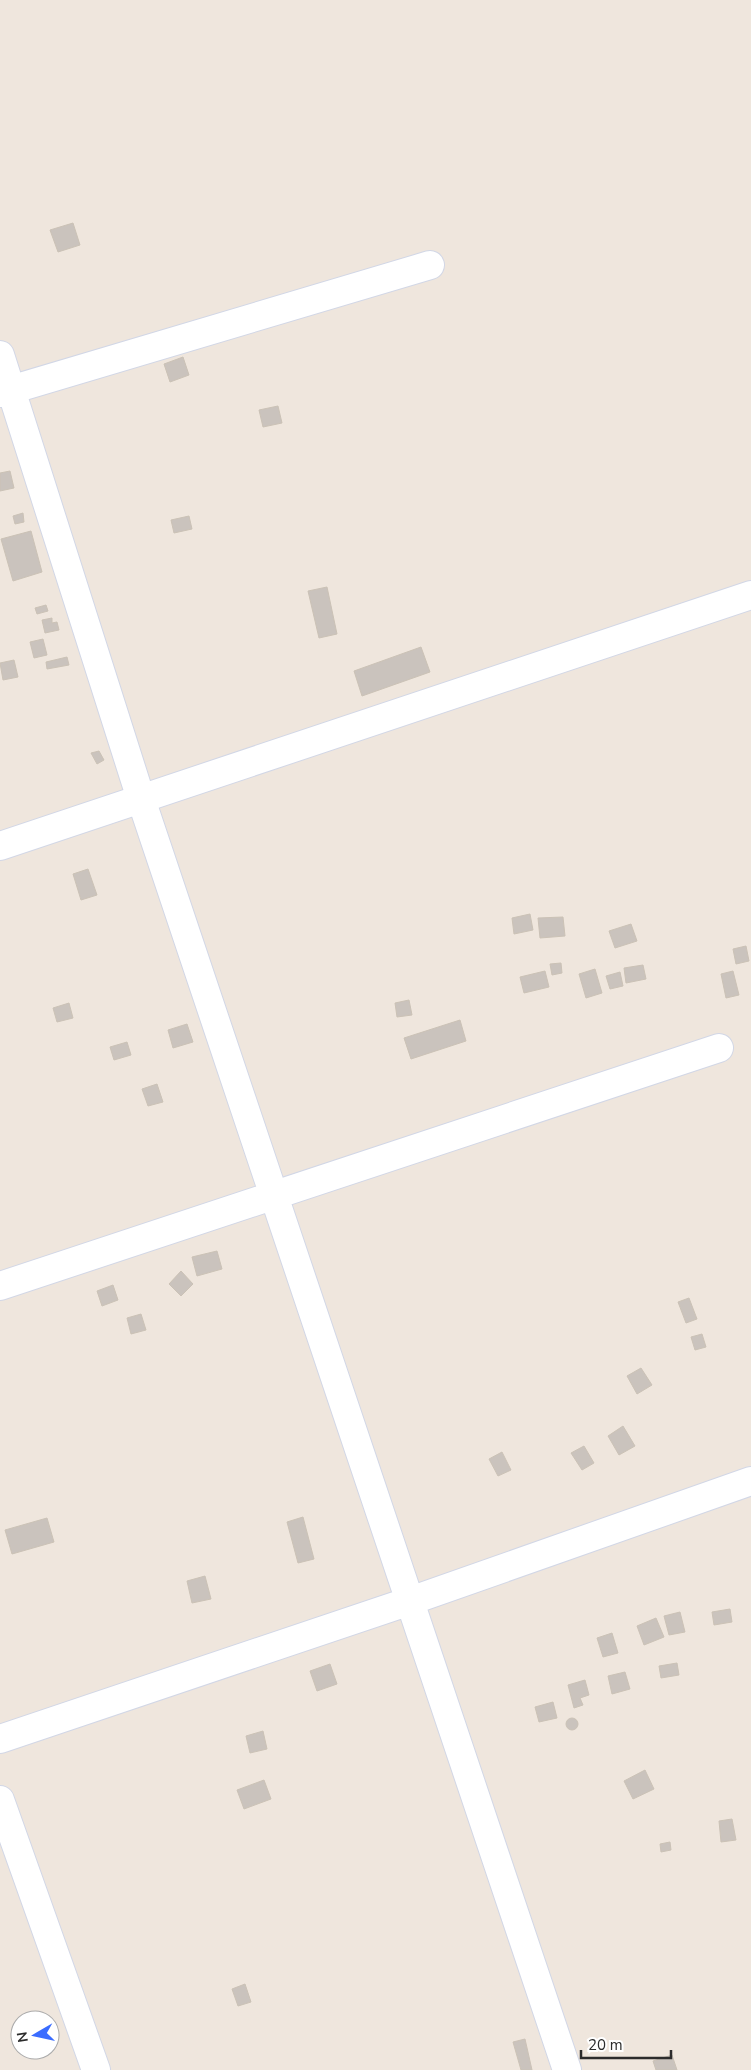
<svg xmlns="http://www.w3.org/2000/svg" width="751" height="2070" viewBox="0 0 751 2070" font-family="'Nunito Sans',sans-serif">
<style>
.building{fill:#cac3bd;stroke:#cbc2b6}
.lines{fill:none;stroke-linecap:round;stroke-linejoin:round}
.minor-casing{stroke:#d2d7e6;stroke-width:30}
.minor{stroke:#fff;stroke-width:28}
</style>
<rect width="100%" height="100%" fill="#efe6dd"/>
<!-- building -->
<path class="building" d="M73,223L80,245L58,252L50,230Z
M183,357L189,375L170,382L164,364Z
M278,406L282,423L263,427L259,410Z
M10,471L14,488L0,491V473Z
M23,513L24,522L15,524L13,516Z
M189,516L192,529L174,533L171,520Z
M31,531L42,572L13,581L1,539Z
M327,587L337,634L319,638L308,591Z
M46,605L48,611L37,614L35,608Z
M52,618V623L57,622L59,630L45,633L42,620Z
M43,639L47,655L34,658L30,642Z
M421,647L430,672L362,696L354,671Z
M67,657L69,665L47,669L46,662Z
M14,660L18,677L3,680L0,663Z
M99,751L104,760L97,764L91,753Z
M88,869L97,895L81,900L73,874Z
M530,914L533,930L514,934L512,918Z
M563,917L565,936L540,938L538,918Z
M631,924L637,941L615,948L609,931Z
M746,946L749,961L736,964L733,949Z
M561,963L562,973L552,975L550,964Z
M643,965L646,979L626,983L624,968Z
M595,969L602,993L586,998L579,974Z
M545,971L549,987L524,993L520,977Z
M733,971L739,995L726,998L721,974Z
M620,972L623,986L610,989L606,976Z
M409,1000L412,1015L397,1017L395,1003Z
M69,1003L73,1018L57,1022L53,1008Z
M460,1020L466,1041L411,1059L404,1038Z
M187,1024L193,1042L173,1048L168,1030Z
M127,1042L131,1055L114,1060L110,1047Z
M157,1084L163,1102L148,1106L142,1089Z
M217,1251L222,1269L197,1276L192,1257Z
M181,1271L193,1284L181,1296L169,1284Z
M113,1285L118,1300L102,1306L97,1291Z
M689,1298L697,1319L686,1323L678,1302Z
M141,1314L146,1330L131,1334L127,1318Z
M702,1334L706,1347L695,1350L691,1337Z
M641,1368L652,1385L637,1394L627,1376Z
M623,1426L635,1446L619,1455L608,1436Z
M584,1446L594,1463L582,1470L571,1453Z
M502,1452L511,1470L498,1476L489,1459Z
M303,1517L314,1559L298,1563L287,1522Z
M47,1518L54,1542L12,1554L5,1530Z
M205,1576L211,1599L192,1603L187,1581Z
M730,1609L732,1622L714,1625L712,1612Z
M680,1612L685,1632L669,1635L664,1616Z
M656,1618L664,1637L644,1645L637,1626Z
M612,1633L618,1653L603,1657L597,1638Z
M677,1663L679,1675L661,1678L659,1666Z
M330,1664L337,1684L317,1691L310,1671Z
M625,1672L630,1689L612,1694L608,1676Z
M585,1680L589,1695L580,1698L583,1705L574,1708L568,1685Z
M553,1702L557,1718L539,1722L535,1707Z
M566 1724a6 6 0 1 1 12 0a6 6 0 1 1-12 0Z
M263,1731L267,1749L250,1753L246,1736Z
M645,1770L654,1789L633,1799L624,1781Z
M264,1780L271,1799L244,1809L237,1790Z
M732,1819L736,1840L721,1842L719,1821Z
M670,1842L671,1850L661,1852L660,1844Z
M245,1984L251,2002L238,2006L232,1989Z
M525,2039L532,2070H521L513,2042Z
M672,2055L677,2070H656L653,2061Z"/>
<g class="lines">
<defs>
<path id="minor" d="M0,355L141,799L567,2070
M0,393L430,265
M0,846L751,595
M0,1286L719,1048
M0,1739L410,1601L751,1481
M0,1800L96,2070"/>
</defs>
<!-- minor casing -->
<use href="#minor" class="minor-casing"/>
<!-- minor -->
<use href="#minor" class="minor"/>
</g>
<!-- north arrow -->
<g transform="translate(35 2035) rotate(261)"><circle r="24" fill="#ffffff" stroke="#ababab"/>
<path d="M0-4L9 19L0 12L-9 19Z" fill="#3a6cff"/>
<text y="-8" font-size="14" font-weight="bold" text-anchor="middle" fill="#2c2c2c">N</text>
</g>
<!-- scale -->
<path d="M581 2050v8h90v-8" fill="none" stroke="#2c2c2c" stroke-width="2.5"/>
<text x="588" y="2050" font-size="15" fill="#2c2c2c" stroke="#ffffff" stroke-width="4" paint-order="stroke">20 m</text>
</svg>
